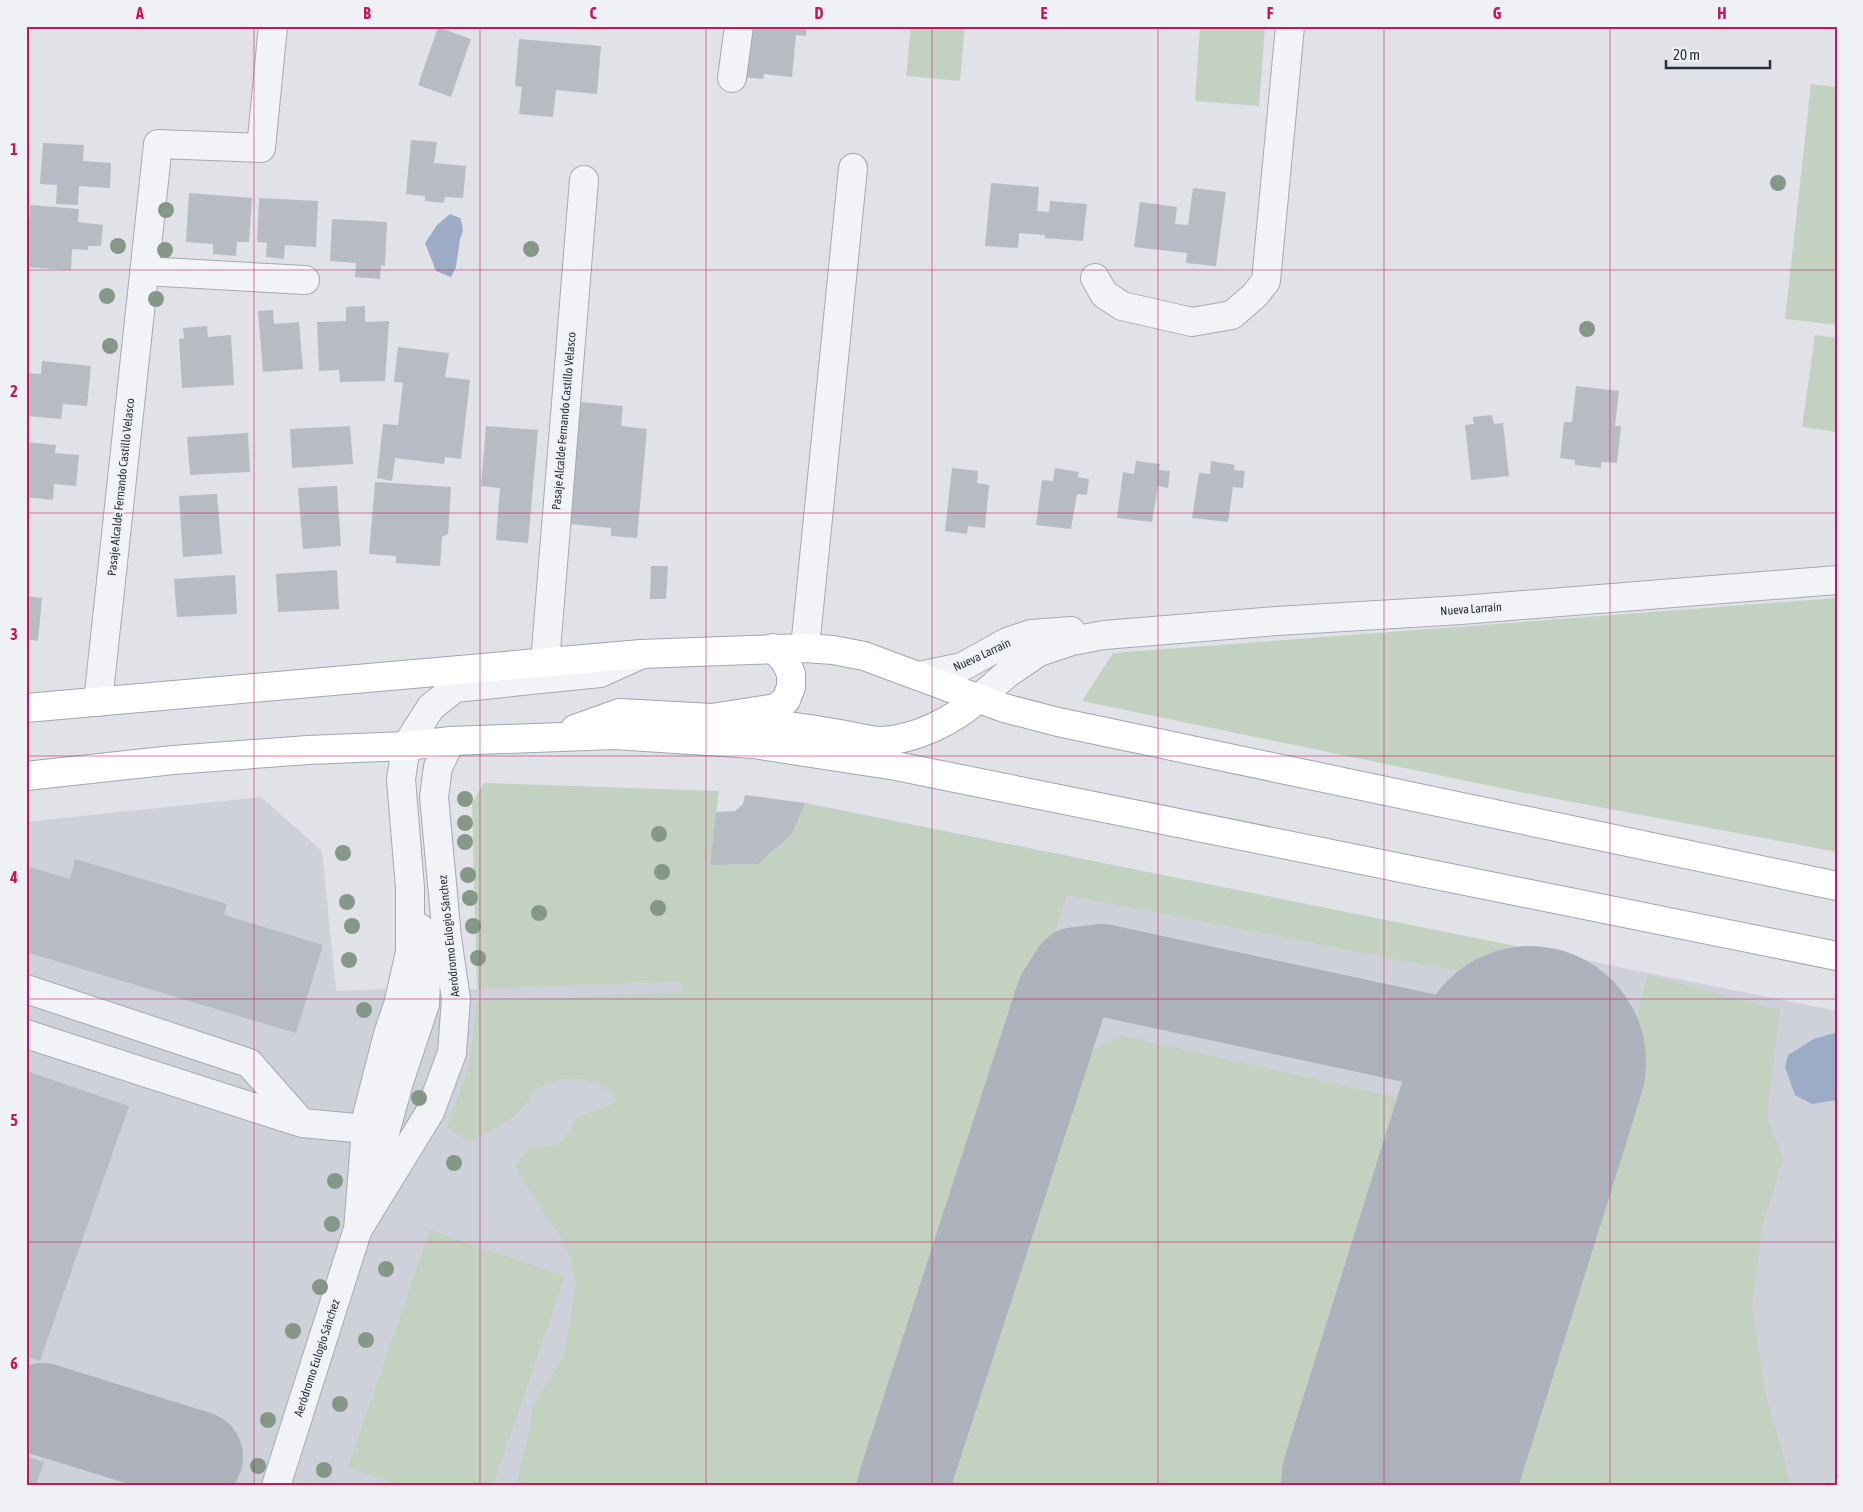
<svg xmlns="http://www.w3.org/2000/svg" width="1863" height="1512" viewBox="0 0 1863 1512" font-family="'Asap Condensed',sans-serif">
<style>
.built{fill:#ced1da}
.green{fill:#c3d1c1}
.water{fill:#9cacc6}
.lines{fill:none;stroke-linecap:round;stroke-linejoin:round}
.taxiway{stroke:#adb1bc;stroke-width:92}
.runway{stroke:#adb1bc;stroke-width:232}
.building{fill:#b7bbc4}
.minor-casing{stroke:#a5a9b2;stroke-width:30}
.major-casing{stroke:#a0a5b3;stroke-width:30}
.minor{stroke:#f2f3f6;stroke-width:28}
.major{stroke:#fff;stroke-width:28}
.tree{fill:#859787}
.grid{fill:none;stroke:#c2185b;stroke-width:1;stroke-opacity:0.55}
.labels{text-anchor:middle;dominant-baseline:central;stroke-width:4;stroke-linejoin:round;paint-order:stroke}
.street-label{font-size:12px;fill:#292f3e;stroke:#eff1f6}
.neatline{fill:none;stroke:#c2185b;stroke-width:2}
.grid-label{font-size:16px;text-anchor:middle;font-weight:bold;fill:#c2185b}
</style>
<rect width="100%" height="100%" fill="#e0e2e8"/>
<!-- built -->
<path class="built" d="M261,797L322,851L336,991L388,989H477L681,982L715,865L758,864L792,834L805,803L1837,1011V1486H26V822Z"/>
<!-- green -->
<path class="green" d="M911,26H965L960,81L906,76Z
M1200,26H1265L1259,106L1195,101Z
M1811,84L1837,87V325L1785,319Z
M1815,335L1837,338V432L1802,427Z
M1837,598V852L1520,792L1082,701L1113,653Z
M484,783L719,791L710,863L715,865L758,864L792,834L805,803L1515,946L1512,950L1478,975L1067,895L931,1323L882,1486H516L528,1437L533,1407L564,1355L576,1283L572,1263L562,1238L543,1213L515,1165L531,1147C560,1147 564,1144 576,1118L617,1102C605,1077 562,1072 539,1088C532,1093 528,1103 522,1109C507,1124 489,1132 470,1141L447,1128L469,1065L477,1001L683,992L681,982L477,989L472,803Z
M1648,975L1780,1010L1767,1115L1783,1159L1762,1228L1752,1307L1766,1396L1792,1486H1505L1540,1379Z
M1119,1035L1434,1106L1315,1486H937L1085,1055Z
M430,1230L565,1276L493,1486H402L348,1467Z"/>
<!-- water -->
<path class="water" d="M450,214L460,218L462,224L463,231L460,239L456,267L451,277L436,271L425,243L437,225Z
M1834,1033L1837,1034V1100L1812,1104L1795,1095L1785,1067L1788,1055L1814,1039Z"/>
<g class="lines">
<!-- taxiway -->
<path class="taxiway" d="M42,1409L197,1457
M903,1486L1062,996L1077,973L1102,970L1530,1062"/>
<!-- runway -->
<path class="runway" d="M1397,1486L1530,1062"/>
</g>
<!-- building -->
<path class="building" d="M751,26H807L806,36L796,35L792,77L764,74L763,79L740,77Z
M438,27L471,39L451,97L418,85Z
M519,39L601,46L597,94L556,90L553,117L519,114L522,87L515,86Z
M411,140L437,142L434,163L466,166L463,198L445,197L444,203L425,201V196L406,194Z
M43,143L84,145L83,161L111,163L110,188L79,186L78,205L56,204L57,185L40,184Z
M991,183L1039,187L1037,211L1049,212L1050,201L1087,204L1083,241L1045,238V235L1019,233L1018,248L985,246Z
M1193,188L1226,192L1216,266L1186,263L1187,253L1134,247L1140,202L1177,207L1175,224L1188,225Z
M189,193L252,198L249,242H237L236,256L213,254V244L186,242Z
M259,198L318,201L316,247L285,245L284,259L266,257L267,243L257,242Z
M30,205L79,209L78,222L103,225L101,246H88V250L72,249L71,270L26,267Z
M332,219L387,222L385,266L381,265L380,279L355,277L356,263L330,261Z
M365,306V322L389,321L385,381L340,382L339,370L319,371L317,322L346,321V307Z
M273,310L274,324L299,322L303,369L263,372L258,311Z
M207,326L208,337L231,335L234,385L182,388L179,339L184,338L183,328Z
M398,347L449,353L445,377L470,380L461,459L445,457L444,464L395,458L392,481L377,478L383,424L398,425L403,383L394,382Z
M42,361L91,366L87,406L63,404L61,419L26,416V373L41,374Z
M1576,386L1619,391L1615,426H1621L1617,463L1601,462V468L1575,465V460L1560,458L1564,422H1572Z
M581,402L623,406L621,426L647,429L637,538L611,536V528L569,524Z
M1492,415L1494,424L1503,423L1509,476L1471,480L1465,425L1474,424L1473,417Z
M350,426L353,464L292,468L290,429Z
M486,426L538,430L528,543L496,540L500,488L481,486Z
M248,433L250,472L190,475L187,437Z
M26,442L56,445L55,453L79,455L76,486L54,484L53,500L26,497L28,480H26Z
M1136,461L1160,464L1159,470L1170,471L1168,488L1158,486L1152,522L1117,518L1123,472L1134,474Z
M1211,461L1235,465L1234,470L1245,471L1243,488L1233,487L1228,522L1192,518L1199,473L1210,474Z
M952,468L978,471L977,483L989,485L985,528L968,526L967,534L945,531Z
M1055,468L1079,472L1078,477L1089,479L1087,495L1077,494L1071,529L1036,525L1042,480L1053,481Z
M375,482L451,487L448,534L442,537L440,566L396,563V556L369,554Z
M337,486L341,546L303,549L298,488Z
M217,494L222,554L183,557L179,496Z
M651,566H668L666,599H650Z
M337,570L339,609L278,612L276,574Z
M235,575L237,614L177,617L174,579Z
M26,596L42,598L38,641L26,639Z
M745,795L805,803L792,834L758,864L715,865L710,864L716,812L735,811L743,804Z
M75,859L227,904L224,915L323,945L296,1033L26,952V866L70,879Z
M26,1071L129,1106L40,1361L26,1356Z
M26,1456L44,1462L36,1486H26Z"/>
<g class="lines">
<defs>
<path id="minor" d="M732,78L739,26
M144,271L305,280
M1095,278L1104,294L1122,306L1192,322L1232,315L1255,295L1266,281L1290,26
M805,648L853,168
M545,663L584,180
M919,676L962,667L1007,642L1031,634L1071,631
M978,699L1008,673L1039,652L1072,641L1104,635L1277,621L1461,610L1837,580
M98,702L158,144L261,148L273,26
M26,989L249,1063L301,1122
M26,1034L302,1123L366,1129
M375,1169L399,1082L425,1004L427,960L420,928
M360,1226L430,1112L452,1053L456,999L447,938L434,797L438,767L451,741
M358,1230L367,1116L388,1034L398,1005L410,952V888L401,779L406,746L431,707L455,688L600,673L638,656
M276,1486L363,1213"/>
<path id="major" d="M26,708L641,654L805,648L833,650L864,656L1004,708L1058,722L1837,886
M746,721C778,724 809,729 840,734C854,736 869,741 882,741C917,739 952,721 978,699
M575,729L620,713L712,718L776,708L786,700L791,687V674L786,662L773,648
M26,776L173,760L308,750L406,746L451,741L614,735L753,744L896,766L1837,956"/>
</defs>
<!-- minor casing -->
<use href="#minor" class="minor-casing"/>
<!-- major casing -->
<use href="#major" class="major-casing"/>
<!-- minor -->
<use href="#minor" class="minor"/>
<!-- major -->
<use href="#major" class="major"/>
</g>
<!-- trees -->
<g class="tree">
<circle cx="1778" cy="183" r="8"/>
<circle cx="166" cy="210" r="8"/>
<circle cx="118" cy="246" r="8"/>
<circle cx="531" cy="249" r="8"/>
<circle cx="165" cy="250" r="8"/>
<circle cx="107" cy="296" r="8"/>
<circle cx="156" cy="299" r="8"/>
<circle cx="1587" cy="329" r="8"/>
<circle cx="110" cy="346" r="8"/>
<circle cx="465" cy="799" r="8"/>
<circle cx="465" cy="823" r="8"/>
<circle cx="659" cy="834" r="8"/>
<circle cx="465" cy="842" r="8"/>
<circle cx="343" cy="853" r="8"/>
<circle cx="662" cy="872" r="8"/>
<circle cx="468" cy="875" r="8"/>
<circle cx="470" cy="898" r="8"/>
<circle cx="347" cy="902" r="8"/>
<circle cx="658" cy="908" r="8"/>
<circle cx="539" cy="913" r="8"/>
<circle cx="352" cy="926" r="8"/>
<circle cx="473" cy="926" r="8"/>
<circle cx="478" cy="958" r="8"/>
<circle cx="349" cy="960" r="8"/>
<circle cx="364" cy="1010" r="8"/>
<circle cx="419" cy="1098" r="8"/>
<circle cx="454" cy="1163" r="8"/>
<circle cx="335" cy="1181" r="8"/>
<circle cx="332" cy="1224" r="8"/>
<circle cx="386" cy="1269" r="8"/>
<circle cx="320" cy="1287" r="8"/>
<circle cx="293" cy="1331" r="8"/>
<circle cx="366" cy="1340" r="8"/>
<circle cx="340" cy="1404" r="8"/>
<circle cx="268" cy="1420" r="8"/>
<circle cx="258" cy="1466" r="8"/>
<circle cx="324" cy="1470" r="8"/>
</g>
<!-- grid -->
<path class="grid" d="M254,26V1486M480,26V1486M706,26V1486M932,26V1486M1158,26V1486M1384,26V1486M1610,26V1486M26,270H1837M26,513H1837M26,756H1837M26,999H1837M26,1242H1837"/>
<g class="labels">
<!-- street labels -->
<g class="street-label">
<text transform="translate(564 421) rotate(-85)">Pasaje Alcalde Fernando Castillo Velasco</text>
<text transform="translate(121 487) rotate(-84)">Pasaje Alcalde Fernando Castillo Velasco</text>
<text transform="translate(1471 609) rotate(-4)">Nueva Larraín</text>
<text transform="translate(982 655) rotate(-25)">Nueva Larraín</text>
<text transform="translate(449 936) rotate(-96)">Aeródromo Eulogio Sánchez</text>
<text transform="translate(317 1358) rotate(-72)">Aeródromo Eulogio Sánchez</text>
</g>
</g>
<!-- border -->
<rect width="1863" height="1512" fill="none" stroke="#eff1f6" stroke-width="55"/>
<!-- scale -->
<path d="M1666 60v8h104v-8" fill="none" stroke="#292f3e" stroke-width="2.5"/>
<text x="1673" y="60" font-size="15" fill="#292f3e" stroke="#eff1f6" stroke-width="4" paint-order="stroke">20 m</text>
<rect x="28" y="28" width="1808" height="1456" class="neatline"/>
<g class="grid-label">
<text x="140" y="19">A</text>
<text x="367" y="19">B</text>
<text x="593" y="19">C</text>
<text x="819" y="19">D</text>
<text x="1044" y="19">E</text>
<text x="1270" y="19">F</text>
<text x="1497" y="19">G</text>
<text x="1722" y="19">H</text>
<text x="14" y="155">1</text>
<text x="14" y="397">2</text>
<text x="14" y="640">3</text>
<text x="14" y="883">4</text>
<text x="14" y="1126">5</text>
<text x="14" y="1369">6</text>
</g>
</svg>
